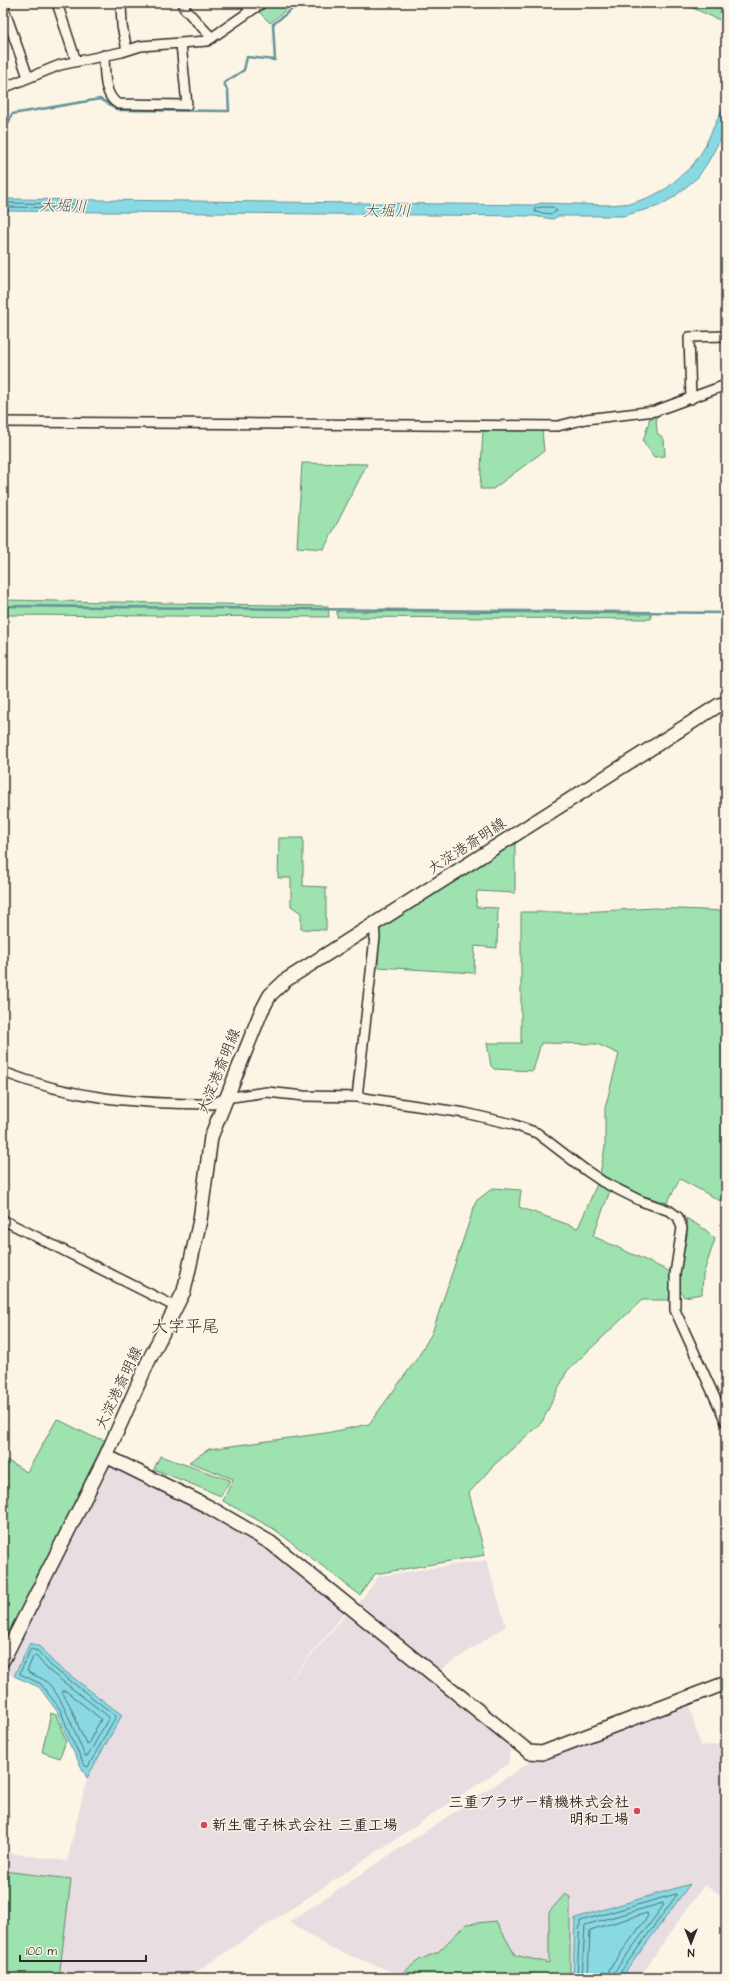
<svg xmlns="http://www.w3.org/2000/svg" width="729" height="1981" viewBox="0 0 729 1981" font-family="'Architects Daughter','Klee One',sans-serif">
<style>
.built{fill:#e8dee1}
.green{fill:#9de2af;stroke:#64866d}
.water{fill:#88d9e3;stroke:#639399}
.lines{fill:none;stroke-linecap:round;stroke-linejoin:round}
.shore{stroke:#507175;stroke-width:1}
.stream{stroke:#639399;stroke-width:2.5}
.street-casing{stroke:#2b2b2b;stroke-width:12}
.secondary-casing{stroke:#2b2b2b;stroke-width:16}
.street{stroke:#fcf5e5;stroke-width:9}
.secondary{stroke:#fcf5e5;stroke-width:13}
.poi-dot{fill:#d1495b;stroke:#fcf5e5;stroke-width:1.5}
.labels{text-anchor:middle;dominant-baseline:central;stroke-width:3;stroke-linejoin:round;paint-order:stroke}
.street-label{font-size:15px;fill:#2b2b2b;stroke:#fcf5e5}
.poi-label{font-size:15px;font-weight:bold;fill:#2b2b2b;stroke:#fcf5e5;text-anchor:end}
.water-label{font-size:16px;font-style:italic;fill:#425659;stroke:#fcf5e5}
.quarter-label{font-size:17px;fill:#2b2b2b;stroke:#fcf5e5}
</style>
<rect width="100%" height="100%" fill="#fcf5e5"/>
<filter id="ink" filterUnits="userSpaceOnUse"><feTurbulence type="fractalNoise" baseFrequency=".025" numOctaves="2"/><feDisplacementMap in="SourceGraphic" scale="8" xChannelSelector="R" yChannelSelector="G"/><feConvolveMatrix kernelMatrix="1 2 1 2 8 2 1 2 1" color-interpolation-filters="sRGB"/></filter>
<g filter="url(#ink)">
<!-- built -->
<path class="built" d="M113,1465L248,1533L347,1610L273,1701L348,1612L504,1741L510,1750L509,1760L507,1765L187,1978H3V1852L67,1861L87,1778L68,1741L57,1711L39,1687L4,1672L106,1468Z
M486,1560L506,1626L440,1670L359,1603L379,1576Z
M689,1703L700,1746L726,1744V1895L719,1894L704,1885L639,1978H409L330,1948L289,1922L528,1763Z"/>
<!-- green -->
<path class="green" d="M270,3H294L270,23L259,12Z
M554,3H726V23L684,4Z
M656,416L657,433L664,439L665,456L654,457L643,441L649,422V419Z
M483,429L542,430L544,451L493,489H480Z
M302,463L367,464L324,549L297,547Z
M3,600L328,606L329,617L3,615Z
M337,611L651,614V619L337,617Z
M279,838H303V886L326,887V930L301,929V913L291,906V878H278Z
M515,839V893L477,891L476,907L498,908L497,948L475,946L474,973L378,967L379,926Z
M655,908L726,911V1204L680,1179L667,1203L641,1195L600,1174L605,1147V1108L619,1054L597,1044L541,1043L533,1071L494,1069L491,1066L487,1043H521V912H581Z
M597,1184L610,1191L593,1236L671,1272L679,1270L687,1236L686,1218L706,1230L715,1239L703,1275L702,1294L684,1297L678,1287L670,1289L669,1300H642L567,1371L542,1422L493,1466L469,1493L485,1555L375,1574L360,1595L274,1529L223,1501L233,1479L189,1462L209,1449L326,1433L369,1424L416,1360L432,1333L476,1201L493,1188L521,1190L519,1207L578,1228Z
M57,1419L93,1437L105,1440L3,1648V1458L27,1472Z
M160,1456L230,1480L221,1496L154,1469Z
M51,1713L56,1715L66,1741L60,1758L42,1752Z
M3,1871L71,1879L59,1978H3Z
M565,1894L570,1897V1978H409L400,1975L419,1960L438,1952L466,1924L496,1921L515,1955L549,1963V1912Z"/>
<!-- water -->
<path class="water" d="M726,101V129L708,162L698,177L674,197L659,206L623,216H558L553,219L533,216L3,211V199H18L534,205L541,203L609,205L633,203L652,196L667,188L692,166L703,150Z
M30,1643L40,1647L54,1663L122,1715L87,1778L68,1741L57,1711L39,1687L14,1676Z
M690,1884L621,1978H573L575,1918Z"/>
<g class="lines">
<!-- shore -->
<path class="shore" d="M7,203L84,204L86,206L84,208L8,207L6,206Z
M542,207H553L557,211L551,214L535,212V209Z
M31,1649L38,1651L51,1666L116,1716L88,1767L85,1766L72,1740L60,1709L41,1684L20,1674Z
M36,1656L48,1670L109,1717L88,1756H85C75,1735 62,1692 44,1680C38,1676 32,1675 27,1671L33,1657Z
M63,1691H66L101,1719L88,1744L86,1743C77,1727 74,1709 63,1694Z
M577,1978L580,1921L676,1894V1896L619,1974L618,1978
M582,1978L585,1925L663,1903V1906L615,1971L613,1978
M588,1978L590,1930L647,1913L648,1916L610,1968L607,1978"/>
<!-- stream -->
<path class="stream" d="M3,136L12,114L100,99L120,110L229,111L228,92L224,83L244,70L247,57L275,60L273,24L300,3
M3,606L726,613"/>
<defs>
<path id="street" d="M57,3L76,61
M121,3L122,26L127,50
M186,3L184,8L212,38
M243,3L252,9
M3,6L28,77
M104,55C105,71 103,95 118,104L187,105L181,44
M3,88L60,65L122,52L141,46L207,41L262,3
M691,399L689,337L726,336
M3,422L558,426L586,419L655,411L726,385
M3,1072C73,1099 139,1104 213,1104L225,1098L267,1092L304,1096L357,1097L465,1113L512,1124L537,1133L584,1169L603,1182L641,1201L670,1211L678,1217L682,1228L675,1274V1310L726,1422
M357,1097L375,937L374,924
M3,1220L176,1307"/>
<path id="secondary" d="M106,1456L207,1506L271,1543L529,1752L542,1753L726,1683
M3,1660L106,1456L148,1362L184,1291L200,1220L211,1137L261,1012L270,995L286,980L719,705L726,703"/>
</defs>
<!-- street casing -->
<use href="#street" class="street-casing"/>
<!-- secondary casing -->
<use href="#secondary" class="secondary-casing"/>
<!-- street -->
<use href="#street" class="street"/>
<!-- secondary -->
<use href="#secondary" class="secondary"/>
</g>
</g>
<!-- markers -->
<g class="poi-dot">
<circle cx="637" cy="1811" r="4"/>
<circle cx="204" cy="1825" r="4"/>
</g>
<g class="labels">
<!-- street labels -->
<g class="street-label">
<text transform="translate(467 846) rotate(-33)">大淀港斎明線</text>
<text transform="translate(219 1071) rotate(-68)">大淀港斎明線</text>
<text transform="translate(119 1388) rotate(-65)">大淀港斎明線</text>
</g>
<!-- poi labels -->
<g class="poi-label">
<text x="629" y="1802">三重ブラザー精機株式会社<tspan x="629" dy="17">明和工場</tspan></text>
<text x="212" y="1825" text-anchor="start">新生電子株式会社 三重工場</text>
</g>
<!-- water labels -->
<g class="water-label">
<text transform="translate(63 206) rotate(1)">大堀川</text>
<text x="387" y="211">大堀川</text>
</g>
<!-- quarter labels -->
<g class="quarter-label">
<text x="185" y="1327">大字平尾</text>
</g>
</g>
<!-- margin -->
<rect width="729" height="1981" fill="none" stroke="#fcf5e5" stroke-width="16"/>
<rect x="8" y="8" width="713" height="1965" fill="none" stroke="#2b2b2b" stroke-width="1.5" filter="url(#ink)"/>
<!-- north arrow -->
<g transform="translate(691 1943) rotate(180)" stroke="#fcf5e5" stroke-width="3" paint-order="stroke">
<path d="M0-3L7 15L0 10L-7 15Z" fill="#2b2b2b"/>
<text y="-6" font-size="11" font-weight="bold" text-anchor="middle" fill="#2b2b2b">N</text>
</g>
<!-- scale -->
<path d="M20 1955v6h126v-6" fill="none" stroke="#2b2b2b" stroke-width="2"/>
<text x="26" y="1955" font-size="12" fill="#2b2b2b" stroke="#fcf5e5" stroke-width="3" paint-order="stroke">100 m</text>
</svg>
